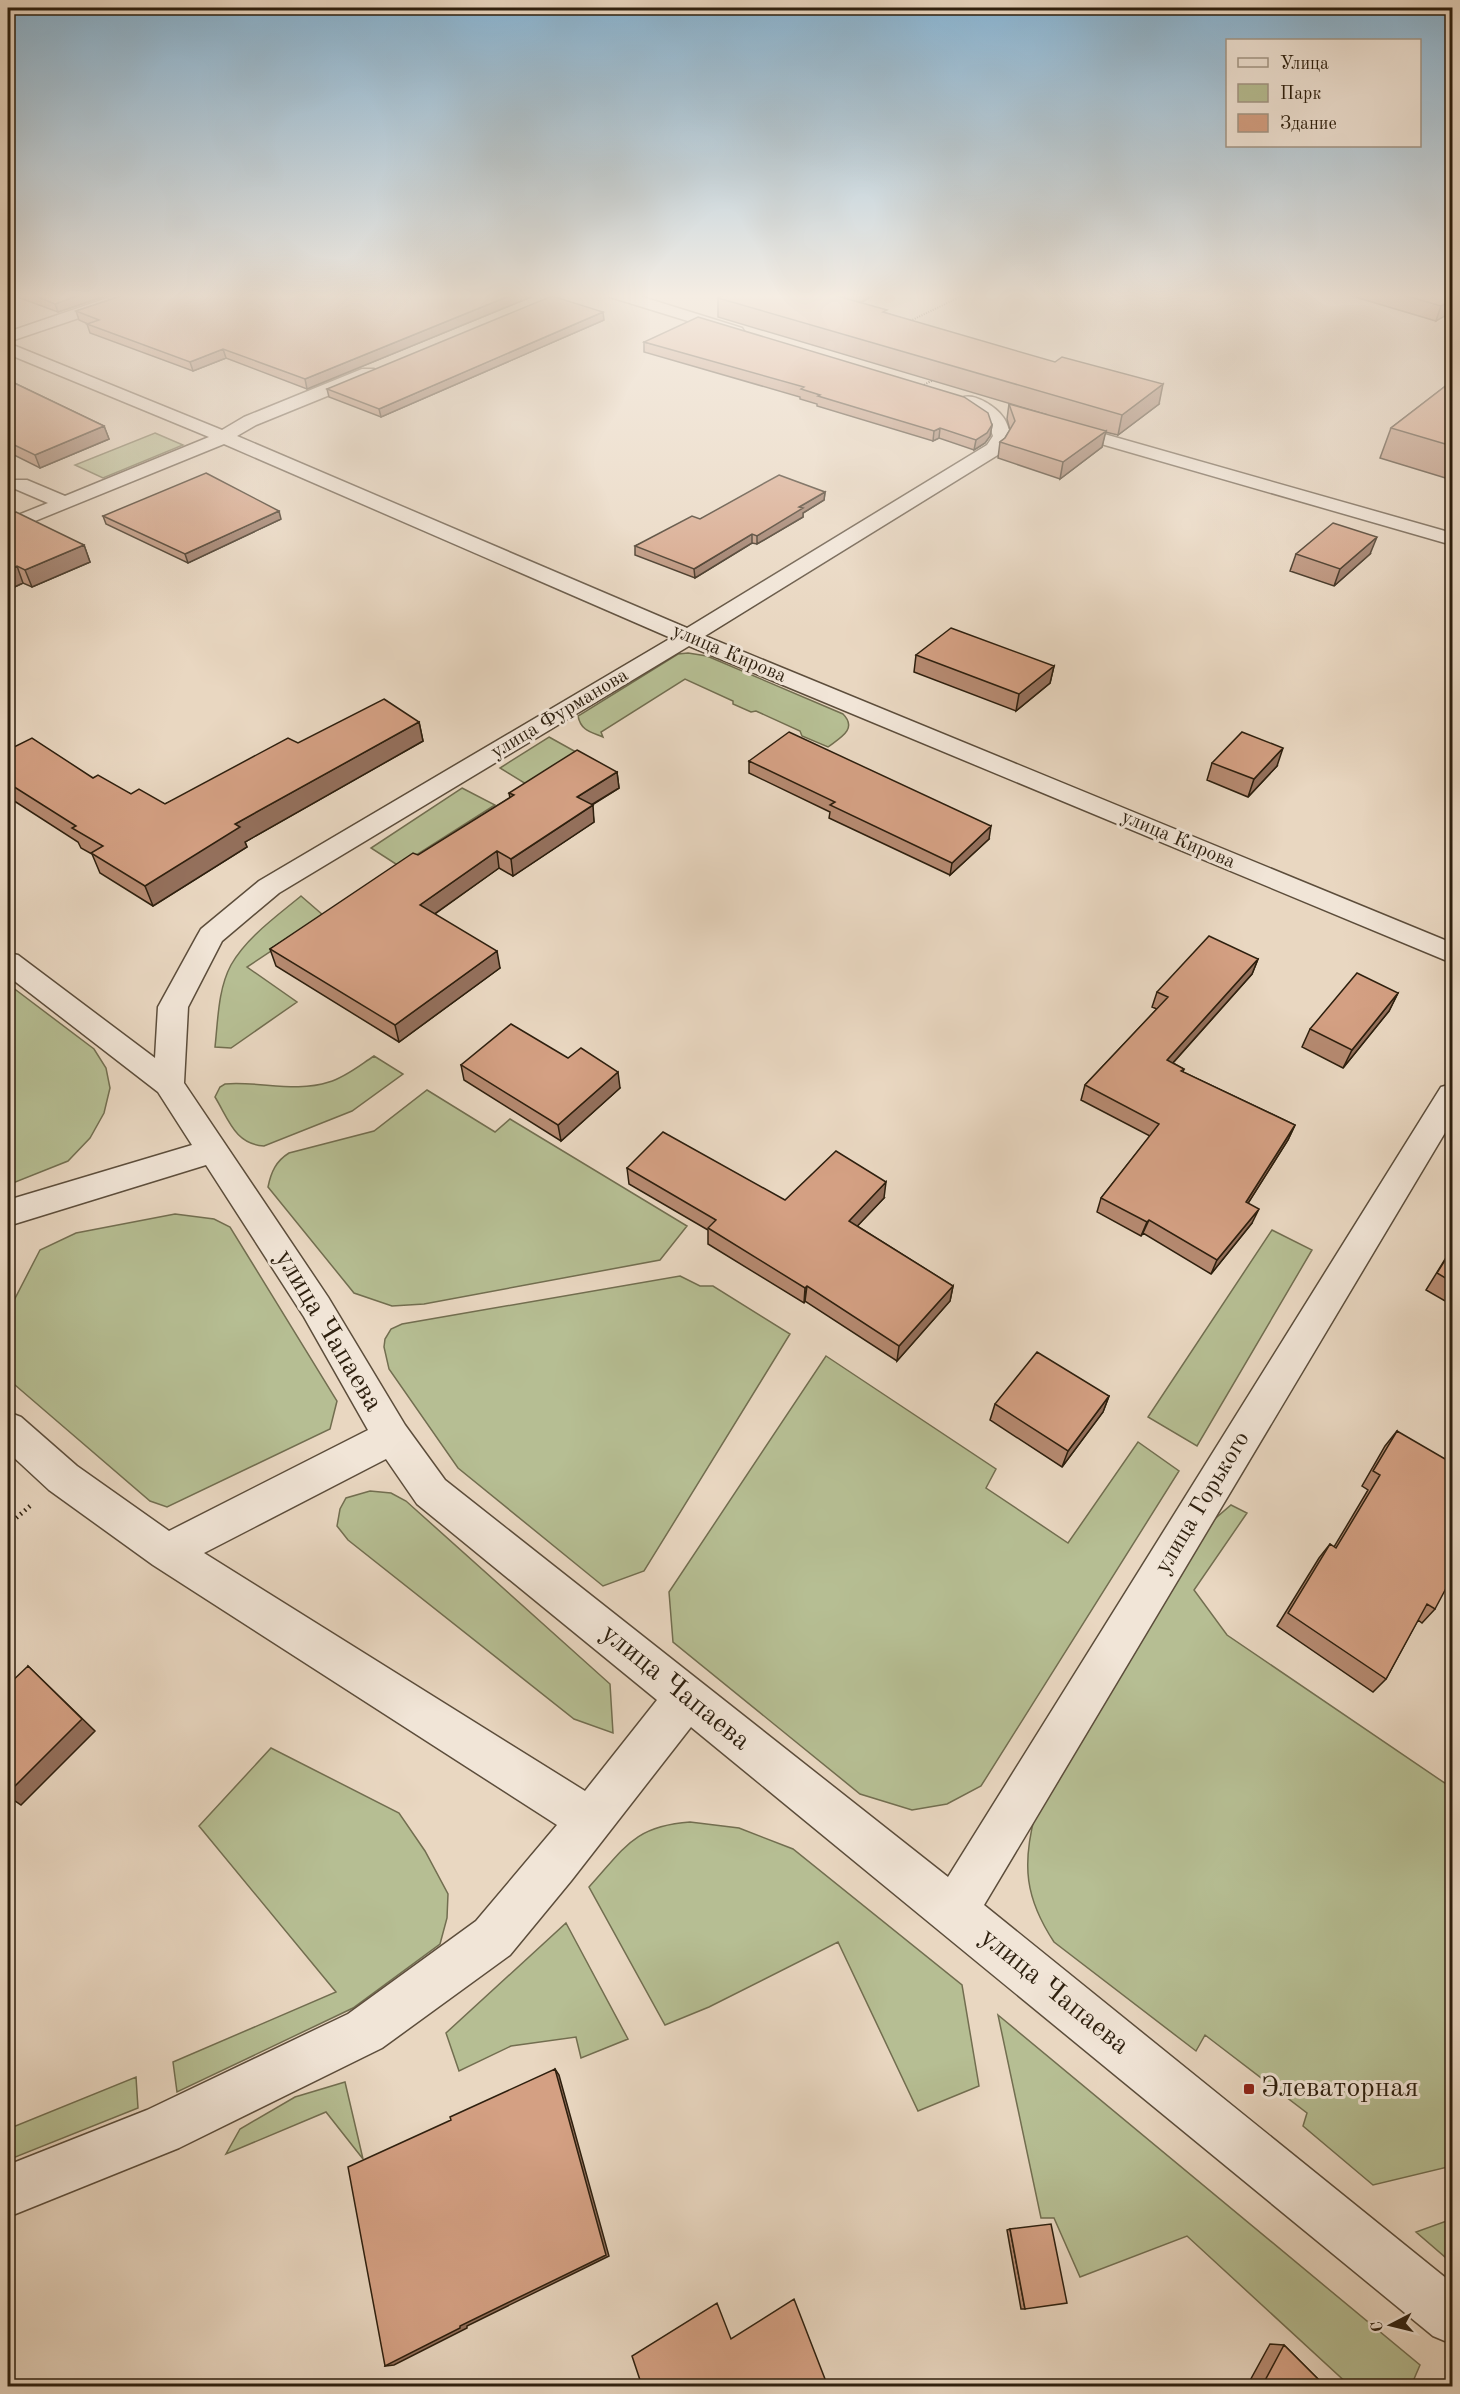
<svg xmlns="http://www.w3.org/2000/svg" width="1460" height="2394" viewBox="0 0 1460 2394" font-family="'Old Standard TT',serif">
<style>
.green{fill:#b6be93;stroke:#726e50;stroke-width:1.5}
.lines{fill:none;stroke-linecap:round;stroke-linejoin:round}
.minor-casing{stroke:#5c4d3b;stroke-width:3}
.path-far1{stroke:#2d1f0e;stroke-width:2;stroke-dasharray:1 1.5;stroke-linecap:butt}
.path{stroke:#2d1f0e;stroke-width:4.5;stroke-dasharray:1.5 4;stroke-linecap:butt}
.minor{fill:#f1e5d7;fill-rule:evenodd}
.wall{fill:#b68a71;stroke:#2d1f0e;stroke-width:1.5}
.shaded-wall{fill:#94705c;stroke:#2d1f0e;stroke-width:1.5}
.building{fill:#d4a083;stroke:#2d1f0e;stroke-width:1.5}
.poi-dot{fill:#8f2418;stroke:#f1e5d7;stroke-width:2}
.labels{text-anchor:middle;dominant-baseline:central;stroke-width:6;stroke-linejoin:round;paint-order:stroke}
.far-street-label{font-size:20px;fill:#2d1f0e;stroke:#f1e5d7}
.street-label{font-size:24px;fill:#2d1f0e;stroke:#f1e5d7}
.near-street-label{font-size:28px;fill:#2d1f0e;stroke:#f1e5d7}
.near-poi-label{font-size:28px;fill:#2d1f0e;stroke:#f1e5d7;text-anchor:start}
</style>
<rect width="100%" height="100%" fill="#e9d7c1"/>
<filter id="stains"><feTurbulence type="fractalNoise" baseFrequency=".00333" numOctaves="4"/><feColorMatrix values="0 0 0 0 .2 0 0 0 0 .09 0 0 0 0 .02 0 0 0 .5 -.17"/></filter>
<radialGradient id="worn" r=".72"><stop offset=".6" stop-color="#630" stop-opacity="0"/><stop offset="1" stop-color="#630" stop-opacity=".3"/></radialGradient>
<!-- green -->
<path class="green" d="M155,433L183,445L103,478L75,465Z
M688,653L707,656L843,714C858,729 840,738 828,747L802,736L800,731L756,711L751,712L733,704V701L685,679L601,732L603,737C591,732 581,731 578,716L678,654Z
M549,737L576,752L539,792L500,768Z
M462,788L495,805L399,866L371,848Z
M301,896L324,916L247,967L297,1002L231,1048L215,1047C218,1020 218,989 231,965C247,937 277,916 301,896Z
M8,984L94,1049L106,1068L110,1088L104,1113L90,1138L68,1161L8,1185Z
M374,1056L403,1074L352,1111L264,1146C235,1144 229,1120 215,1097L220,1087L225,1084C260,1081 296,1093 329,1082C346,1077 360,1065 374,1056Z
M427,1090L495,1132L510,1119L687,1226L660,1260L424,1304L392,1306L354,1293L268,1187C271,1172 276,1161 289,1153L374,1131Z
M175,1214L214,1219L230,1227L337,1401L330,1429L167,1507L150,1501L8,1379V1312L40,1250L76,1233Z
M1272,1230L1312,1250L1197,1446L1148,1417Z
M680,1276L700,1286H713L790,1334L644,1571L603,1586L458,1468L389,1369L384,1347L385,1339L391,1329L402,1324Z
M826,1356L996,1469L986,1488L1068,1543L1138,1442L1179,1471L981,1786L947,1804L912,1810L860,1794L673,1642L669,1592Z
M370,1491L391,1493L406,1501L610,1684L613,1733L574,1719L348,1540L337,1526L340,1509L346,1498Z
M1231,1505L1247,1513L1194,1590L1227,1635L1452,1788V2166L1373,2185L1303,2126L1307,2113L1205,2035L1196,2051L1054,1942C1025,1898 1022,1865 1035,1815L1203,1529Z
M271,1748L399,1813L425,1851L448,1894L447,1918L440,1944L353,2008L177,2092L173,2062L336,1992L199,1826Z
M690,1822L739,1828L793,1849L962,1985L979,2086L918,2111L838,1942L709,2007L665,2025L589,1887C624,1849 633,1826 690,1822Z
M566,1923L628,2039L581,2058L576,2037L511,2046L459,2071L446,2033Z
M998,2015L1420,2365L1411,2386H1350L1187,2236L1080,2277L1054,2218H1041Z
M136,2077L138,2108L8,2160V2129Z
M345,2082L363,2159L326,2112L226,2154L240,2129L295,2097Z
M1452,2219V2263L1416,2232Z"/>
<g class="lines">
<defs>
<path id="minor" d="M119,294H143L141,297L8,342V332Z
M608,294H633L742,328L744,331L742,334H730L610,297Z
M8,343L222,430L244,417L362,369H374L377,373L374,377L256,425L237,436L687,628L987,445L993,436L988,422L961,401L964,397C976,394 996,407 1003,417C1007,422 1009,430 1011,436L1001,453L705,636L1452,943V963L689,646L279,893L222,941L188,1007L184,1083L328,1297L405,1425L445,1480L948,1877L1441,1087L1452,1084V1121L984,1905L1452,2283V2344L1433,2336L691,1727L571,1881L510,1955L382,2048L179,2148L8,2217V2165L147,2110L348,2014L476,1921L557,1825L153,1565L49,1490L8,1452V1412L21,1417L77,1466L169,1531L368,1430L304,1317L206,1165L8,1226V1200L192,1145L158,1092L8,976V953L18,955L155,1058L158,1007L197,936L201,929L259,881L671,638L224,444L8,532V519L48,503L13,488L10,484L13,480H27L65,496L209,437L8,354ZM386,1459L417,1504L657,1700L585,1791L204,1553Z
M1062,422L1452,533V545L1056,431L1053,427L1056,423Z"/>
</defs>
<!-- minor casing -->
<use href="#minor" class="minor-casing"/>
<!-- path-far1 -->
<path class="path-far1" d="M908,322L966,294
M922,386L935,379"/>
<!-- path -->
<path class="path" d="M8,1525L30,1506"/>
<!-- minor -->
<use href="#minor" class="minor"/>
</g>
<!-- wall -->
<path class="wall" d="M9,294H111L58,312Z
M127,294H530L531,297L307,389L226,358L193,371L90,333L87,324H88L79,320L76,311Z
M726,294H877L860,303L886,313L1159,404L1118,435L1105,432L1102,447L1060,479L998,458L1000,442L1005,438L1010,430L1007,419L1009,404L1048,415L718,317V298Z
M1345,294H1452L1436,321Z
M604,320L381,417L329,397L327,389Z
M644,342L992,425L990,436L985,443L974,450L939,438L933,441L817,406V404L800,399V397L644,352Z
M8,380L104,426L109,439L40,468L8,452Z
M1452,381V480L1380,458L1391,428Z
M825,492L824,500L803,513V517L757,544L752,543L695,578L635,555V546L700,519Z
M8,515L84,545L90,562L32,587L23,583L8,590Z
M103,516L281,519L188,563L106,524Z
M1296,554H1370L1334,586L1290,571Z
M916,655L1054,666L1050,683L1016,711L914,672Z
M419,722L423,741L245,842L247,847L153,906L100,873L92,854L81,848L78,842L8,797V750L93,778L131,794L165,804L298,743Z
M749,761L989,839L950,875L829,818L830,812L749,773Z
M1212,763L1277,766L1248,797L1207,780Z
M617,772L619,788L592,805L594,822L513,876L499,868L435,914L500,968L399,1042L276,966L270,949L510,798L509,793Z
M1258,959L1252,974L1173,1063L1184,1069L1183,1072L1295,1125L1288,1140L1248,1203L1252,1223L1211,1274L1143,1233L1141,1236L1097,1212L1101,1198L1150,1136L1081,1100L1085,1085L1157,1009L1152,1007L1157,992Z
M1398,993L1389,1011L1343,1068L1302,1047L1310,1029Z
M568,1058L620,1088L561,1141L464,1080L461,1065Z
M627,1168L785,1200L884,1198L857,1226L953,1286L950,1301L897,1361L805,1301L804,1303L708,1244V1230L629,1184Z
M1452,1248V1305L1426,1290Z
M1109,1396L1103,1412L1062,1467L990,1420L995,1404Z
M1397,1431L1435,1609L1422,1623L1418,1620L1386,1679L1373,1692L1277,1626L1319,1558L1330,1544L1334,1547L1368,1490L1362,1486L1385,1446Z
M1010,2229L1025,2309H1021L1007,2230Z
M1270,2344L1284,2345L1325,2386H1247Z"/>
<!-- shaded-wall -->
<path class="shaded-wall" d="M82,294H111L58,312L55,304Z
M514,294H530L531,297L307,389L305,379Z
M840,294H877L836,315L837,296Z
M1452,300V312L1436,321L1441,306Z
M603,312L604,320L381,417L379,409Z
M223,349L226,358L193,371L190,362Z
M1163,384L1159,404L1118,435L1122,415Z
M992,425L990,436L985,443L974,450L976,440Z
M104,426L109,439L40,468L35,455Z
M940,428L939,438L933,441L934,431Z
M1106,431L1102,447L1060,479L1063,462Z
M825,492L824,500L803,513V517L757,544V536L799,507Z
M279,511L281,519L188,563L185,554Z
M752,534V543L695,578L694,569Z
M1377,537L1370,554L1334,586L1340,569Z
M84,545L90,562L32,587L25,570Z
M17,566L23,583L8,590V570Z
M1054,666L1050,683L1016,711L1019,694Z
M419,722L423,741L245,842L247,847L153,906L145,886L235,824Z
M1283,748L1277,766L1248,797L1254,779Z
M617,772L619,788L578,813L577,797Z
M593,805L594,822L513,876L511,859Z
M991,826L989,839L950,875L952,863Z
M497,851L499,868L423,922L420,905Z
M497,951L500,968L399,1042L395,1025Z
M1258,959L1252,974L1162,1075L1167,1060Z
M1398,993L1389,1011L1343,1068L1352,1050Z
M618,1072L620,1088L561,1141L558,1125Z
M1295,1125L1288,1140L1240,1216L1246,1202Z
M886,1182L884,1198L847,1237L849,1221Z
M1259,1209L1252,1223L1211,1274L1217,1260Z
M1149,1220L1143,1233L1141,1236L1147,1222Z
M807,1286L805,1301L804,1303L805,1288Z
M953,1286L950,1301L897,1361L899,1346Z
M1109,1396L1103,1412L1062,1467L1068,1451Z
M28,1666L95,1731L21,1805L8,1796V1793Z
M555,2069L559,2075L609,2256L467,2326V2328L394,2365L385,2366Z"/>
<!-- building -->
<path class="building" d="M30,294H82L55,304Z
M127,294H514L305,379L223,349L190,362L87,324L99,320L76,311Z
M726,294H840L837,296L887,310L883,312L1055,362L1062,357L1163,384L1122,415L718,298Z
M1400,294H1452V300L1441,306Z
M552,296L603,312L379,409L327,389Z
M698,317L964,397L988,413L992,425L987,433L976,440L940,428L934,431L818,396L820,395L801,389L804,387L644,342Z
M8,380L104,426L35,455L8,442Z
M1452,381V446L1391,428Z
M1009,404L1106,431L1063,462L1000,442L1005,438L1015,421Z
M206,473L279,511L185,554L103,516Z
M779,475L825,492L799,507L803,508L757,536L752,534L694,569L635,546L692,516L700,519Z
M16,512L84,545L25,570L17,566L8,570V515Z
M1333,523L1377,537L1340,569L1296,554Z
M951,628L1054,666L1019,694L916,655Z
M384,699L419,722L235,824L240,827L145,886L91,853L103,846L72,828L76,826L8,783V750L32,738L93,778L98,775L131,794L139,789L165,804L288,738L298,743Z
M789,732L991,826L952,863L830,805L835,802L749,761Z
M1242,732L1283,748L1254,779L1212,763Z
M577,750L617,772L577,797L593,805L511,859L497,851L420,905L497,951L395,1025L270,949L413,853L418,855L514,795L509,793Z
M1209,936L1258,959L1167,1060L1184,1069L1181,1071L1295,1125L1246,1202L1259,1209L1217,1260L1149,1220L1147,1222L1101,1198L1159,1124L1085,1085L1168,997L1157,992Z
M1357,973L1398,993L1352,1050L1310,1029Z
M511,1024L568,1058L581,1048L618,1072L558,1125L461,1065Z
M663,1132L785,1200L836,1151L886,1182L849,1221L953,1286L899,1346L807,1286L805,1288L708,1228L716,1220L627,1168Z
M1452,1249V1282L1437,1273Z
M1037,1352L1109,1396L1068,1451L995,1404Z
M1397,1431L1452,1463V1577L1435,1609L1427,1604L1386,1679L1288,1613L1330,1544L1336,1548L1380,1475L1373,1471Z
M28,1666L82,1719L8,1793V1685Z
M555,2069L606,2255L460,2326V2328L385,2366L348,2167L451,2120L450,2117Z
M1051,2224L1067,2303L1025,2309L1010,2229Z
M794,2299L825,2379L813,2386H642L632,2356L717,2303L731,2339Z
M1284,2345L1325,2386H1262Z"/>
<!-- sky -->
<linearGradient id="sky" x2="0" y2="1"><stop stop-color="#88b6d6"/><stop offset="0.47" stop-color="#f5ede3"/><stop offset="1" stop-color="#f5ede3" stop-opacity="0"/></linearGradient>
<rect width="1460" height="630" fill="url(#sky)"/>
<!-- markers -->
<rect class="poi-dot" x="1243" y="2083" width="12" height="12" rx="3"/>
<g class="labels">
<!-- far-street labels -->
<g class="far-street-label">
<text transform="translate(729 654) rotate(23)">улица Кирова</text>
<text transform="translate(560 714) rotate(-31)">улица Фурманова</text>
<text transform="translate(1178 840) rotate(23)">улица Кирова</text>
</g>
<!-- street labels -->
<g class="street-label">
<text transform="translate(1203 1503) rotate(-59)">улица Горького</text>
</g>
<!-- near-street labels -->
<g class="near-street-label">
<text transform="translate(328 1331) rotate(59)">улица Чапаева</text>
<text transform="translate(675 1688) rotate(39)">улица Чапаева</text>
<text transform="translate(1054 1992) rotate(39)">улица Чапаева</text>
</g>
<!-- near-poi labels -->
<g class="near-poi-label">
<text x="1261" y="2089">Элеваторная</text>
</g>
</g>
<!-- margin -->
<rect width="1460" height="2394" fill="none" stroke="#e9d7c1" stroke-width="30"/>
<rect x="9" y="9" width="1442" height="2376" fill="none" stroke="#2d1f0e" stroke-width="3"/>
<rect x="15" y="15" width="1430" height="2364" fill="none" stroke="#2d1f0e" stroke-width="1.5"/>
<!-- legend -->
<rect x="1226" y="39" width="195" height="108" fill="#f1e5d7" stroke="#a39687" stroke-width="1.5"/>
<rect x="1238" y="58" width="30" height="9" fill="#f1e5d7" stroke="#a39687" stroke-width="1.5"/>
<text x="1280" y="69" font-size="18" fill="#2d1f0e">Улица</text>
<rect x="1238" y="84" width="30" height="18" fill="#b6be93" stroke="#a39687" stroke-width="1.5"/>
<text x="1280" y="99" font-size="18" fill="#2d1f0e">Парк</text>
<rect x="1238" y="114" width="30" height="18" fill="#d4a083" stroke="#a39687" stroke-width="1.5"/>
<text x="1280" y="129" font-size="18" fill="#2d1f0e">Здание</text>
<!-- north arrow -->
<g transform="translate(1391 2325) rotate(263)" stroke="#f1e5d7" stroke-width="4.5" paint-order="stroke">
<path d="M0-4.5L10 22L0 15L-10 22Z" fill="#2d1f0e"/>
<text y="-9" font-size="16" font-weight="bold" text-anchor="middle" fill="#2d1f0e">С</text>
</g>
<rect width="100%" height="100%" filter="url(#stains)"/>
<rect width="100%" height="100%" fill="url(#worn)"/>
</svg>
